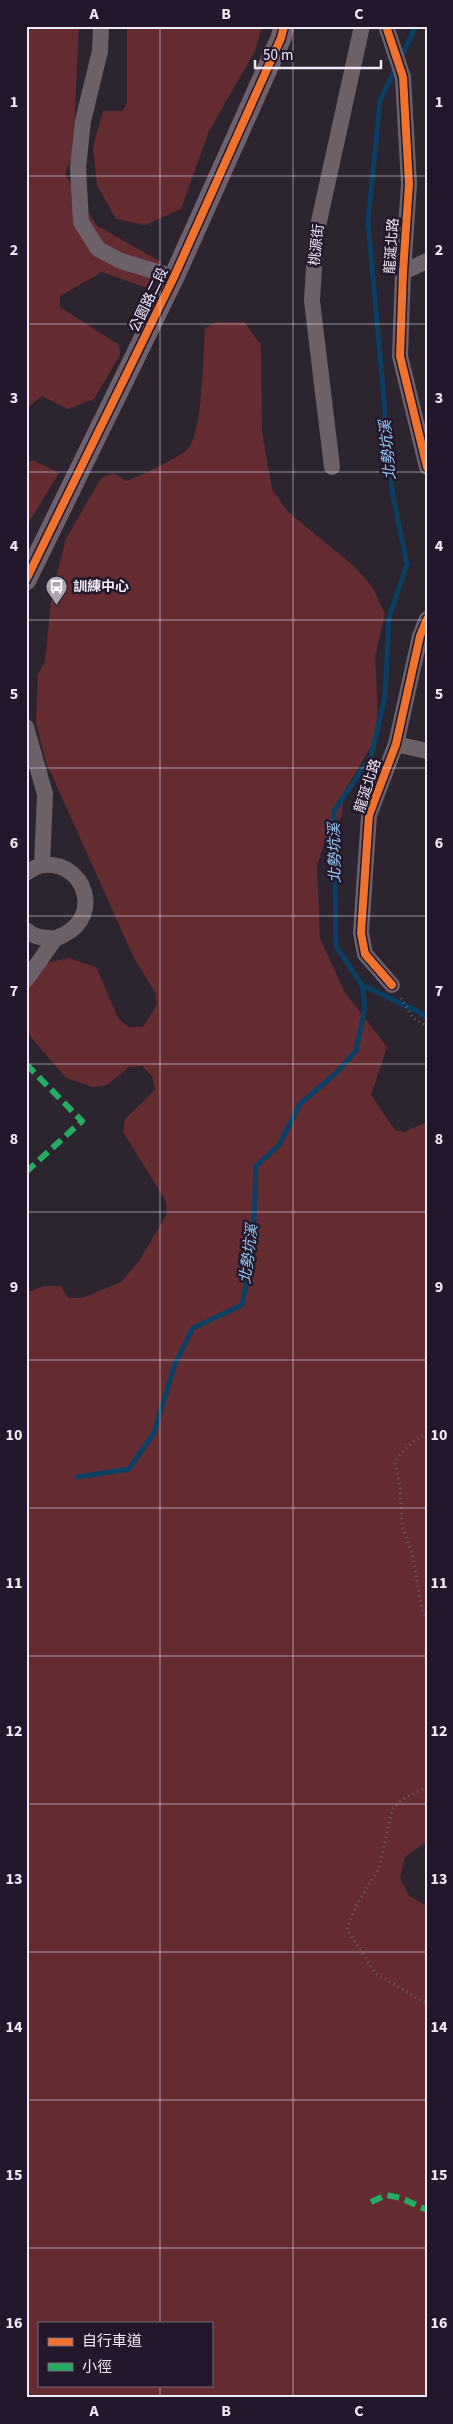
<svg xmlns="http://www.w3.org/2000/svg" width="453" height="2424" viewBox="0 0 453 2424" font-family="'Source Sans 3','Noto Sans TC',sans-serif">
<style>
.green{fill:#642b31;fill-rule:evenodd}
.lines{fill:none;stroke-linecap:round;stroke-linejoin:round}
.stream{stroke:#0b3f64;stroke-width:5}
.path{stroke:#696168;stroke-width:3;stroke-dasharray:1 4;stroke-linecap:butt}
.minor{stroke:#6d6169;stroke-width:16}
.major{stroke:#6e616c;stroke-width:21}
.quiet{stroke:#26ab63;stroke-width:6;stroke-dasharray:12 6;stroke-linecap:butt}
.cycleway-casing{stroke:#23172b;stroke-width:11}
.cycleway{stroke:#ef722f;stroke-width:8}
.grid{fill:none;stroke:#f1e9f7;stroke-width:1;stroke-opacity:0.55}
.labels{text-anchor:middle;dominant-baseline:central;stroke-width:5;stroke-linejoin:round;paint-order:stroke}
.street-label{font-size:14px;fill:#f1e9f7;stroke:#23172b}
.poi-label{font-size:14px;font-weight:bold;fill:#f1e9f7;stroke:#23172b;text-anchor:start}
.water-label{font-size:15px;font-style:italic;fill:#98ccf8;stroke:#23172b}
.neatline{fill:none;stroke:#f1e9f7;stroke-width:2}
.grid-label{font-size:16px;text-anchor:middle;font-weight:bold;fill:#f1e9f7}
</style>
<rect width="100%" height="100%" fill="#2c2530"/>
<!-- green -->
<path class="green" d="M26,26H79L73,154L65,174L96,225L161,262L150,289L102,272L60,296V307L119,345L120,355L94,399L68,409L42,396L26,409Z
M127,26H262L255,51L209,131L181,209L145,225L116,219L97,185L93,147L103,111H122L127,103Z
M217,322H244L261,345L262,432L272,489L288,512L354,566L373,588L385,614L375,657L378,713L374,742L345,790L341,818L330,826L317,865L320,938L344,991L387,1047L371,1095L395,1130L404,1132L427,1122V1841L405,1857L400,1878L409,1896L427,1906V2398H26V1293L44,1286H61L68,1298H82L121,1282L139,1261L167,1214L166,1201L123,1132L125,1119L155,1090L152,1076L142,1066L129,1067L107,1085L93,1087L66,1078L30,1036L26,1028V991L33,973L42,964L69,958L96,967L118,1018L128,1027H143L157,1005L155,992L134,958L46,762L36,722L38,674L45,662L52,593L66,539L101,478L114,473L126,481C137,478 180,457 188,449C203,432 203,354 205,328ZM39,2323H211V2385H39Z
M33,460L59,473L26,527V463Z"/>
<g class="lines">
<!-- stream -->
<path class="stream" d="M401,57L416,26
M362,985L419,1012L427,1018
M78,1477L129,1469L154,1433L175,1364L193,1328L242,1305L253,1251L256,1166L279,1145L300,1104L335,1074L356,1051L365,1008L362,985L336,946L334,811L371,757L385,697L389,618L407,564L392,490L368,221L380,101L395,70"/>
<!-- path -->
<path class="path" d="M401,998L413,1018L427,1026
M427,1433C413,1441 403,1449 395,1462L400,1486L402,1525L413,1557L422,1611L427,1620
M427,1787L401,1800L392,1810L379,1868L356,1906L347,1929L375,1973L427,2004"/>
<!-- minor -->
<path class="minor" d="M101,26L100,51L83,121L78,168L81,222L98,249L121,261L174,277
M386,26L403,77L409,184L403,272L400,356L427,467
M403,272L427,261
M332,467L312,301L316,235L362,26
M26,727L45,794L42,865
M396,744L427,751
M26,873C31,870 38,865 44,865C85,862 102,915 65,934C58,938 55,939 47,938C38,937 33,936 26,930
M26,980L55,939
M392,985L365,954L361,933L369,815L396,744L420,636L427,619"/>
<!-- major -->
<path class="major" d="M26,580L174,277L281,38L284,26"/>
<!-- quiet -->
<path class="quiet" d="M26,1064L82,1121L26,1172
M371,2202L386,2195L401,2198L427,2210"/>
<defs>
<path id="cycleway" d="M386,26L403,77L409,184L403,272L400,356L427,467
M26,580L174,277L281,38L284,26
M392,985L365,954L361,933L369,815L396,744L420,636L427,619"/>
</defs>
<!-- cycleway casing -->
<use href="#cycleway" class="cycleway-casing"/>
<!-- cycleway -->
<use href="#cycleway" class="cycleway"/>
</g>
<!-- grid -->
<path class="grid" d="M160,26V2323M293,26V2398M26,176H427M26,324H427M26,472H427M26,620H427M26,768H427M26,916H427M26,1064H427M26,1212H427M26,1360H427M26,1508H427M26,1656H427M26,1804H427M26,1952H427M26,2100H427M26,2248H427M160,2385V2398"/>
<!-- icons -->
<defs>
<symbol id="bus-pin" viewBox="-11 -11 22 30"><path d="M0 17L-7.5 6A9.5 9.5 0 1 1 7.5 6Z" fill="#aca4b1" stroke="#23172b"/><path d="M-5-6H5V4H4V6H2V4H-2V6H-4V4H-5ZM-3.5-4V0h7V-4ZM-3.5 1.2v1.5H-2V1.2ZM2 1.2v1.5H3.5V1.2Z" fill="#fff"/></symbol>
</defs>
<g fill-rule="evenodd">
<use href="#bus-pin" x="44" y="574" width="25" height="34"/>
</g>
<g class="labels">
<!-- street labels -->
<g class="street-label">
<text transform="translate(317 245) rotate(-84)">桃源街</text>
<text transform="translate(392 246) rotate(-86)">龍涎北路</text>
<text transform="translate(149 300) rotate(-64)">公園路二段</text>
<text transform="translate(368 786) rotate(-72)">龍涎北路</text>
</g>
<!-- poi labels -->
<g class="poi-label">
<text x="73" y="587">訓練中心</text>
</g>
<!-- water labels -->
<g class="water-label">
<text transform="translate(388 450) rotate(-95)">北勢坑溪</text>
<text transform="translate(335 853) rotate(-91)">北勢坑溪</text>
<text transform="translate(249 1254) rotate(-83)">北勢坑溪</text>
</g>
</g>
<!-- border -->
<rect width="453" height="2424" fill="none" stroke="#23172b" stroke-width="55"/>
<!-- legend -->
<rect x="38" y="2322" width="175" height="65" fill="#23172b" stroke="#756b7d"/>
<rect x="48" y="2338" width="25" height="8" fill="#ef722f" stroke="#756b7d"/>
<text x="82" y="2346" font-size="15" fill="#f1e9f7">自行車道</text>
<rect x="48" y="2363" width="25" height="8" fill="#26ab63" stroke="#756b7d"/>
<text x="82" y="2372" font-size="15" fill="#f1e9f7">小徑</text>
<!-- scale -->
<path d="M255 60v8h126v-8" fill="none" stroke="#f1e9f7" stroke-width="2.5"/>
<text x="263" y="60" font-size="15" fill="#f1e9f7" stroke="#23172b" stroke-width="4" paint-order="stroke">50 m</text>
<rect x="28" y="28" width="398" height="2368" class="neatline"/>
<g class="grid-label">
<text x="94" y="19">A</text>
<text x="226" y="19">B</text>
<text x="359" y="19">C</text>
<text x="14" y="107">1</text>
<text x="439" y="107">1</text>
<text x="14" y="255">2</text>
<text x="439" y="255">2</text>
<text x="14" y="403">3</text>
<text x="439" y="403">3</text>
<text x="14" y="551">4</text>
<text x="439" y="551">4</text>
<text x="14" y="699">5</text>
<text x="439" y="699">5</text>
<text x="14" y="848">6</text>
<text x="439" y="848">6</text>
<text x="14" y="996">7</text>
<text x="439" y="996">7</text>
<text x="14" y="1144">8</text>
<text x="439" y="1144">8</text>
<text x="14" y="1292">9</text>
<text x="439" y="1292">9</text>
<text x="14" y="1440">10</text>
<text x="439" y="1440">10</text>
<text x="14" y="1588">11</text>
<text x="439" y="1588">11</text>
<text x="14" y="1736">12</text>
<text x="439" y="1736">12</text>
<text x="14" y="1884">13</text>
<text x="439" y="1884">13</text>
<text x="14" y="2032">14</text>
<text x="439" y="2032">14</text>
<text x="14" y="2180">15</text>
<text x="439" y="2180">15</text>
<text x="14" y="2328">16</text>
<text x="439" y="2328">16</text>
<text x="94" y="2416">A</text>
<text x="226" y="2416">B</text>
<text x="359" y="2416">C</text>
</g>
</svg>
